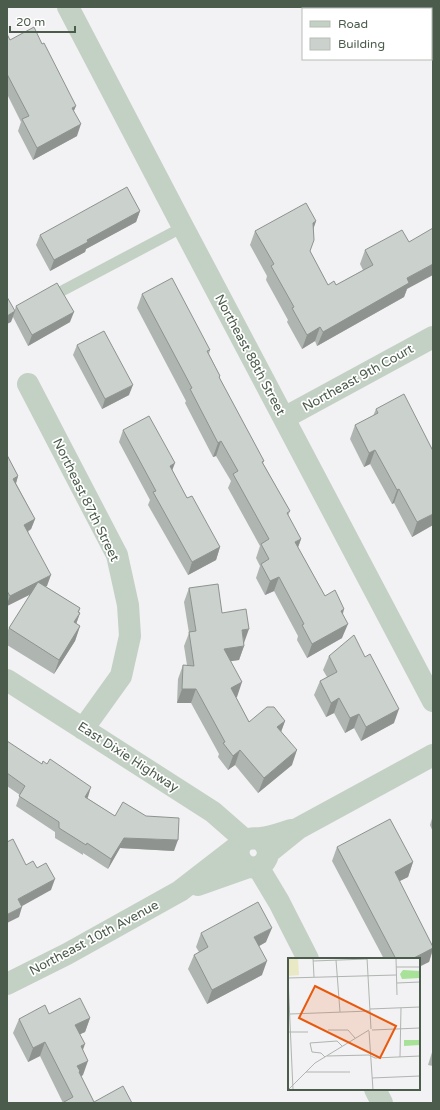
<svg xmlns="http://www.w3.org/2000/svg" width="440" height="1110" viewBox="0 0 440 1110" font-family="'Varela Round',sans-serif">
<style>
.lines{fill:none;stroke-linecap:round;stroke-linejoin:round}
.service{stroke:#c3d0c4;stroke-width:11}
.minor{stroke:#c3d0c4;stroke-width:22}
.tertiary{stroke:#c3d0c4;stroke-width:22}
.wall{fill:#afb5b0}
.shaded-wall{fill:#8e9390}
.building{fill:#cbd2cd;stroke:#8e9390}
.labels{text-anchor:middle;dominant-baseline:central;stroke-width:3.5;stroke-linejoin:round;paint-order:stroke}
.street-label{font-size:13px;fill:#4b5c4c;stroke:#fff}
.inset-road{fill:none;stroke:#afb5b0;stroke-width:1}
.view{fill:#e8590c;fill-opacity:0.15;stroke:#e8590c;stroke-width:2}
.inset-edge{fill:none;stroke:#4b5c4c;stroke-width:2}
</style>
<rect width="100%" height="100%" fill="#f2f1f3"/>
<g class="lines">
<!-- service -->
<path class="service" d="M60,292L183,227"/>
<!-- minor -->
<path class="minor" d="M68,7L183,227L433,701
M28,384L117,555L128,605L130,636L121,676L83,729
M284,418L433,337
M7,680L213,812L245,840
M258,867L279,902L308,959
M375,1089L382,1103"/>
<!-- tertiary -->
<path class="tertiary" d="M259,839C280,852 259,878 243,863C239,859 238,854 239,849C240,845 242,842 246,840C252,837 256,839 261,838C271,837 281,833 291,830
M268,853L299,828L433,755
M198,885L249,867
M7,984L67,954L180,891L242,843"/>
</g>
<!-- wall -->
<path class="wall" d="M7,34L10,40L74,111L77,136L33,160L18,131L21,122L7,94Z
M140,211L136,222L86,249L85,252L50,271L36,245L40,235Z
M316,221L313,230L310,251L328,285H336L363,270L360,264L365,250L407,289L404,297L317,346L315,341L302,349L287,322L288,320L266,280L267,276L250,245L255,231Z
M142,294L210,350L209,354L220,376V379L264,461L263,463L290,511L288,516L301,539L298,547L325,596L344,609L343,614L342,638L307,658L297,640L298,636L274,591L265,595L256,578L260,566L256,558L260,546L228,488L231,481L216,456L213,457L185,403L186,401L137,308Z
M16,306L70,322L28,346L13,317L11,322Z
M77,345L129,395L102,409L73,355Z
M376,409L433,525L412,537L394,503L392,504L370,464L364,467L350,439L355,425L373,416Z
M123,430L172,470L187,498L220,547L216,560L188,575L148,505L150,500L119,442Z
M7,455L18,476L16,483L35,519L31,529L28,532L47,586H45L80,608L79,612L80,613L76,624L80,626L75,641L54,674L7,645V632L9,628L31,594L7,606Z
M189,588L222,613L244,642V646L239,660L230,661L237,697H236L249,722L285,721L281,731L292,765L258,793L235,765L228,770L218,757L219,754L191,703H177L178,679L183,665H187L184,646L189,633L184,602Z
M329,656L394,723L361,741L354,728L345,733L334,713L326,717L314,695L320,681L327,677L323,670Z
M7,741L88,797L87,798L115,816L174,851L120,848L108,869L83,853V855L55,838V832L16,806L20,795L7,786Z
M433,815V832L430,825Z
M337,847L413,862L408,877L399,881L433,947V950L429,962L419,959H384L332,861Z
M201,933L266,942L259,946L262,975L207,1004L188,969L194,955L199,952L196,947Z
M49,1014L90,1018L85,1032L80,1034L83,1050V1075L81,1076L94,1102L132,1103H63L40,1056L28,1062L13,1033L19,1019Z
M433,1049V1066L428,1065Z"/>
<!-- shaded-wall -->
<path class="shaded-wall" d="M76,106L71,118L72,108Z
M81,124L77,136L33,160L37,148Z
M140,211L136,222L86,249L85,252L50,271L54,260L87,240Z
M316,221L311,235L313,223Z
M433,264V275L407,289L404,297L317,346L323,332L407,278Z
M15,311L11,322L7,324V316Z
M74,312L70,322L28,346L32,335Z
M320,327L315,341L302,349L307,335Z
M133,385L129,395L102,409L105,399Z
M221,441L216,456L213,457L218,443Z
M375,450L370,464L364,467L369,453Z
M175,463L170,476V466Z
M18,476L15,487L13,479Z
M399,489L394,503L392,504L397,490Z
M433,514V525L412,537L417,522Z
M35,519L31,529L21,535L24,525Z
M301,539L296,553L295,542Z
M220,547L216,560L188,575L192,562Z
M51,575L47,586L7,606V604L10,596Z
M279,577L274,591L265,595L270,581Z
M80,608L76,619L80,613L75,627L69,636Z
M344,609L339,623L341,611Z
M348,624L342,638L307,658L312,644Z
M80,626L75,641L54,674L59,660Z
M249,629L244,643L242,630Z
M244,646L239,660L218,663L224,649Z
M242,682L237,697L226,703L231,688Z
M182,689H196L191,703H177Z
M339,698L334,713L326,717L331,703Z
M399,709L394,723L361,741L366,727Z
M359,714L354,728L345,733L350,718Z
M285,721L280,735L277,727Z
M240,750L235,765L228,770L233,756Z
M297,750L292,765L258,793L264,778Z
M91,787L88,797L81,807L85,797Z
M124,838L178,840L174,851L120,848L108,869L111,859Z
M413,862L408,877L390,886L395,872Z
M55,879L51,890L15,910L18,899Z
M22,907L19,917L7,923V917L8,914Z
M272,928L266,942L249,952L254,937Z
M433,948L429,962L419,967V959H412Z
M267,961L262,975L207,1004L212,990Z
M90,1018L85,1032L70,1039L75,1025Z
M45,1042L40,1056L28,1062L33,1048Z
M85,1044L80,1058L81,1046Z
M88,1061L83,1075L78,1078L77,1066Z"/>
<!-- building -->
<path class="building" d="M34,27L42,44L44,43L76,106L72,108L81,124L37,148L22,119L29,116L7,74V34L10,40Z
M127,187L140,211L87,240L88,242L54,260L40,235Z
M306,203L316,221L313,223L314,240L310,251L328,285L334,281L336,285L373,265L365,250L402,230L409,242L433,228V264L407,278L409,283L323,332L320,327L307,335L292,308L294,307L271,266L274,264L255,231Z
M172,278L210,350L207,351L220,376L219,377L264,461L262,462L290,511L287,513L301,539L295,542L325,596L335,590L344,609L341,611L348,624L312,644L302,625L304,624L279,577L270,581L261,564L269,559L261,544L269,539L233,474L238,471L221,441L218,443L190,389L192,388L142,294Z
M57,283L74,312L32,335L16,306Z
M7,297L15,311L7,316Z
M104,331L133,385L105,399L77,345Z
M404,394L433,451V514L417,522L399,489L397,490L375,450L369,453L355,425L378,413L376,409Z
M149,416L175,463L170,466L187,498L192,496L220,547L192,562L153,492L156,491L123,430Z
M7,455L18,476L13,479L35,519L24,525L51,575L10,596L7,591Z
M38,582L80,608L78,612L80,613L74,622L80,626L59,660L9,628Z
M218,584L222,613L246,609L249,629L242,630L244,646L224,649L242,682L231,688L249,722L267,707H274L285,721L277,727L297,750L264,778L240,750L233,756L223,743L225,742L196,689H182L183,665L194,666L189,632L196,631L189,588Z
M354,635L365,657L370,654L399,709L366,727L359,714L350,718L339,698L331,703L320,681L337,672L329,656Z
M7,741L42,764L43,761L47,764L50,759L91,787L85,797L115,816L123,802L146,816L179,818L178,840L124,838L111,859L87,843L86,845L59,828V822L19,796L25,786L7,773Z
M390,819L413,862L395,872L433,947V948L412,959H396L337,847Z
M13,839L26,865L33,861L37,868L46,863L55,879L18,899L22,907L8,914L7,913V842Z
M258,902L272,928L254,937L267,961L212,990L194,955L208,947L201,933Z
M80,998L90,1018L75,1025L85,1044L81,1046L88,1061L77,1066L80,1071L79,1072L94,1102L123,1086L132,1103H65L64,1102L73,1097L45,1042L33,1048L19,1019L45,1005L49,1014Z"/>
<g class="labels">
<!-- street labels -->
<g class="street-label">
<text transform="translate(250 355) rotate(62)">Northeast 88th Street</text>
<text transform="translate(358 378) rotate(-29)">Northeast 9th Court</text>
<text transform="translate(86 500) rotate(64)">Northeast 87th Street</text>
<text transform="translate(128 757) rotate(33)">East Dixie Highway</text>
<text transform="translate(94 938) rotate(-28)">Northeast 10th Avenue</text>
</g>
</g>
<!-- overview -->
<g transform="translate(288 958)">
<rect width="132" height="132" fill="#f2f1f3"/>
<path d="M0,0H10L11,17L0,18Z" fill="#eae9c5"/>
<path d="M115,12L132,13V20L114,21L112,16ZM116,82H132V87L116,88Z" fill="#a7e298"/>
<path class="inset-road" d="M25,0L26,19M79,0L83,71M108,0L109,37M48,2L52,54M25,3L79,1M108,9H132M0,20L5,132M0,20L108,17M109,25L132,24M82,51L132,49M2,56L82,53M40,72H60L67,80M84,72L132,70M81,73L85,132M0,74H20M39,98L81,97L87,100L132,98M37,99L33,95L24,94L22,85L49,83L54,88M112,99L113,50M18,114H62M84,120L132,118M0,132L27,105L81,72"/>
<path class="view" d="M27,28L108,68L92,100L11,60Z"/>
<rect width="132" height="132" class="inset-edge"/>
</g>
<!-- border -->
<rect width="440" height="1110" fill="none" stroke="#4b5c4c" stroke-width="16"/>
<!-- legend -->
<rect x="302" y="8" width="130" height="52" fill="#ffffff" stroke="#b7beb7"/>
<rect x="310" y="21" width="20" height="6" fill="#c3d0c4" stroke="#b7beb7"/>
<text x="338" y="28" font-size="12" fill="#4b5c4c">Road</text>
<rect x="310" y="38" width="20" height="12" fill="#cbd2cd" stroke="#b7beb7"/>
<text x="338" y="48" font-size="12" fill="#4b5c4c">Building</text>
<!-- scale -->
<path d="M10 26v6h65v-6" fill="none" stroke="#4b5c4c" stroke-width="2"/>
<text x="16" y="26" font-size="12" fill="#4b5c4c" stroke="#ffffff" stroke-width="3" paint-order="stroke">20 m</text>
</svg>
